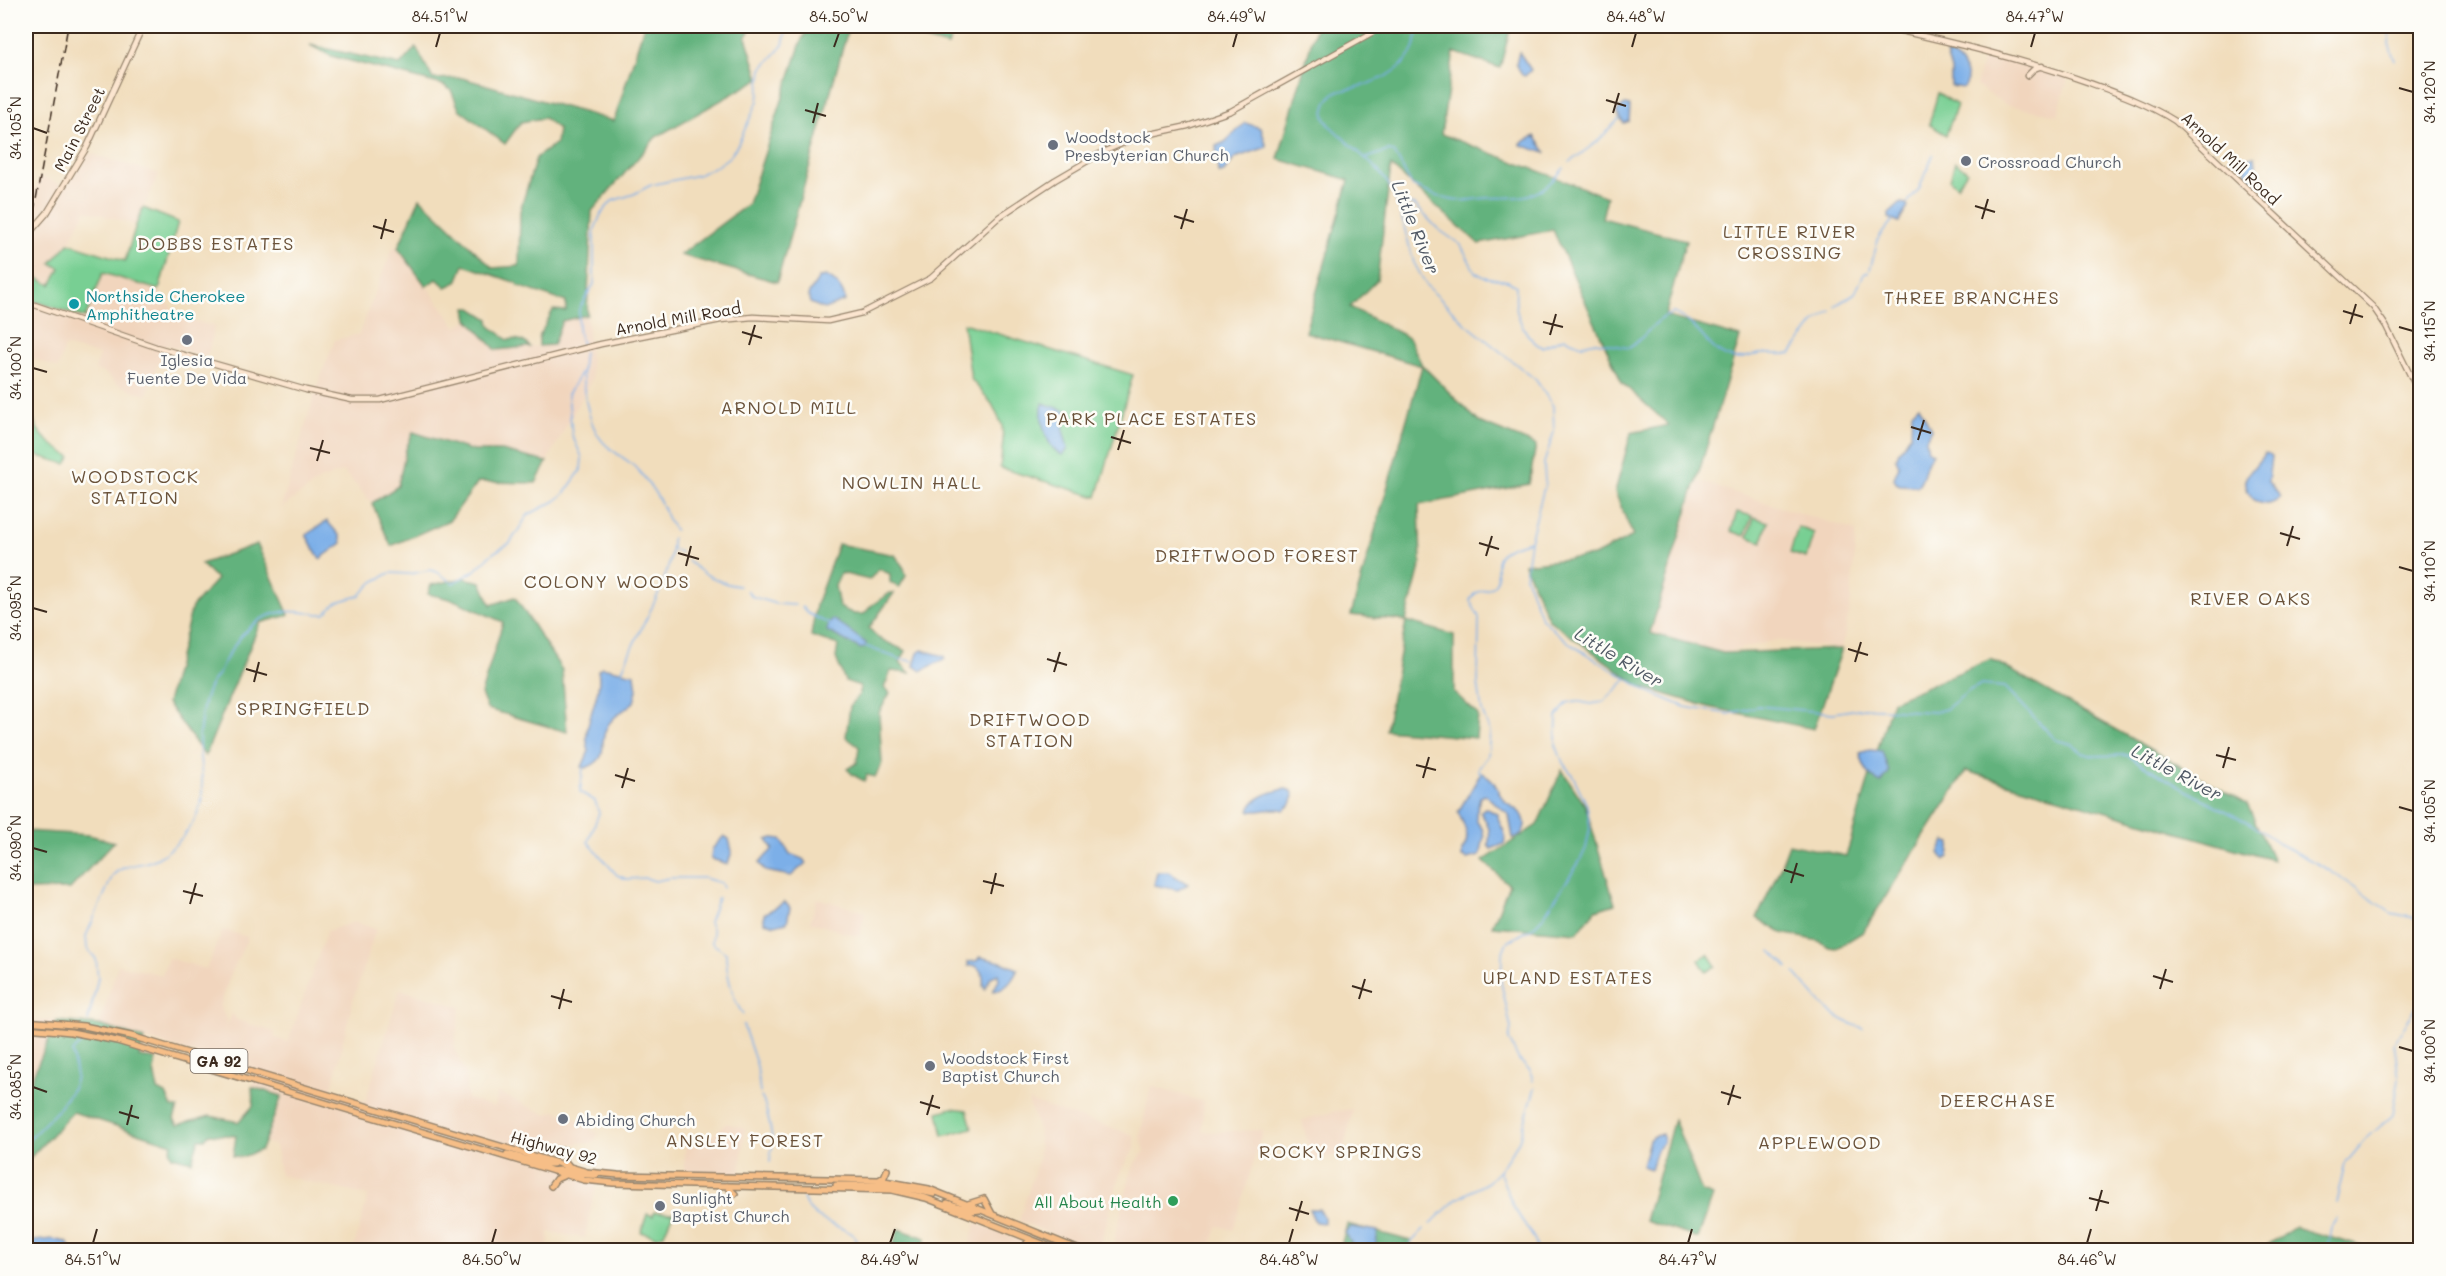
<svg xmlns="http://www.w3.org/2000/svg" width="2446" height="1276" viewBox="0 0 2446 1276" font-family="Mali,sans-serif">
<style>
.built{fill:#f1d5bd}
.green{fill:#78cf93;stroke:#5a7c58;stroke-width:1.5}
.forest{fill:#62b27d;stroke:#4e6e4e;stroke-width:1.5}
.water{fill:#7bafe8;stroke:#5b6c83;stroke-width:1.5}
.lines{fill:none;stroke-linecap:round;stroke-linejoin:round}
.stream{stroke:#7bafe8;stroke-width:1.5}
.secondary-casing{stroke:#96846d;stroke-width:7}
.primary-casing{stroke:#96846d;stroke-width:8}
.secondary{stroke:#fbe5cf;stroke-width:4.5}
.primary{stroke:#f6be87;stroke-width:5}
.rail{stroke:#3b2a1e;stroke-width:1.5;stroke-dasharray:9 4.5;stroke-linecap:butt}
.ticks{fill:none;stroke:#3b2a1e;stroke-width:2}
.worship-dot{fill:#6b7280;stroke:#fdfcf7;stroke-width:2}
.culture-dot{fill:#0f9aa8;stroke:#fdfcf7;stroke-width:2}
.leisure-dot{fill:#2e9e5b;stroke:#fdfcf7;stroke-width:2}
.labels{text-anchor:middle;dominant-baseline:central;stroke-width:5;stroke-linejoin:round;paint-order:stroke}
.shield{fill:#fdfcf7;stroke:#75695f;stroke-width:1.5}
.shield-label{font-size:15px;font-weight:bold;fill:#3b2a1e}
.street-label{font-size:16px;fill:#3b2a1e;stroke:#fdfcf7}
.worship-label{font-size:16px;fill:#5b616d;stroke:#fdfcf7;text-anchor:start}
.culture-label{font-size:16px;fill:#0d838f;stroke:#fdfcf7;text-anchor:start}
.leisure-label{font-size:16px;fill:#27864d;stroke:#fdfcf7;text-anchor:end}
.water-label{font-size:18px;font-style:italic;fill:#515965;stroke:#fdfcf7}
.neighbourhood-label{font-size:18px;letter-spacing:1.5px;fill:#6b533b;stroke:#fdfcf7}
.neatline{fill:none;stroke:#3b2a1e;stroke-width:2}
.ticks-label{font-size:15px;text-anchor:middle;fill:#3b2a1e}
</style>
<rect width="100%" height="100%" fill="#fdfcf7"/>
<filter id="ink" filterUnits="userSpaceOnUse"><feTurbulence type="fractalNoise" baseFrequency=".0167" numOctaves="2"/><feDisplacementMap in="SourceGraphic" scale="12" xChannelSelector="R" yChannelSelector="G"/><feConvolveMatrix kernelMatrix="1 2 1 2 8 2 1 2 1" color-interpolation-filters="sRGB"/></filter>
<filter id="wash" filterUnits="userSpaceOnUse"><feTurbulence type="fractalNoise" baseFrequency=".008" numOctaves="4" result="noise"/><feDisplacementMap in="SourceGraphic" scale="24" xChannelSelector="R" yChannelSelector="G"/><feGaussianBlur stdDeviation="1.35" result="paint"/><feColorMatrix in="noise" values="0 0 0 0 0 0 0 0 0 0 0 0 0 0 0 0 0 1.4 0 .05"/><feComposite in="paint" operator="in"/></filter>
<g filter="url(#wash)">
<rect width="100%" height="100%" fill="#f1ddbc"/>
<!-- built -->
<path class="built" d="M1984,53L2068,77L2058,115L2007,105L1976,86Z
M88,153L159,174L143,208L179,222L159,290L178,317L215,326L207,357L166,345L150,383L147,395L117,384L105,373L95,370L99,355L65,346L58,368L26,356V298L85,318L103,273L159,290L178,222L143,209L136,225L86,210L69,243L62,249L52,264L60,268L51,285L26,272V207L41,177L67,186Z
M393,247L398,248L457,327L468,319L496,350L553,345L562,321L587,315L592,379L547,462L502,451H473L413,432L406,449L398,486L372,503L343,471L320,480L281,508L316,389L335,340L359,334Z
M1698,481L1856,531L1851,600L1842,649L1776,640L1723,653L1650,633Z
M817,898L865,912L860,937L810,922Z
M354,922L376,929L353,1000L331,1092L365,1102L400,989L461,1007L454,1048L465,1072L467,1099L495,1107L497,1092L545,1114L556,1111L575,1118L599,1134L591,1143H579L567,1146L553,1165L599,1170L585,1238L549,1232L548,1250H353L368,1196L280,1175L275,1145L264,1142L281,1097L252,1087L257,1072L99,1025L118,965L162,975L168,958L206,969L223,930L248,937L230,976L220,1007L227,1021L223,1037L232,1013L237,1020L275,1032L274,1037L288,1042L327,931Z
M26,1020L57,1021L26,1091Z
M1151,1086L1204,1102L1202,1132L1263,1130L1233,1230L1218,1226L1209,1250H1112L1130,1176L1135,1163L1145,1151L1140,1136Z
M1028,1101L1134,1135L1135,1148L1121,1170L1100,1248L1098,1250H1093L1019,1221L1039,1157V1131Z
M1353,1109L1342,1157L1330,1156L1312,1161L1302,1120L1336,1111Z
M727,1123L745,1129L740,1174L684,1175L685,1147L704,1143Z
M976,1223L1045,1250H968Z"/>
<!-- green -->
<path class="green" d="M1938,93L1957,105L1946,135L1929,124Z
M1955,162L1966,170L1967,172L1957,186L1950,180Z
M143,208L178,222L159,290L103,273L85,318L26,298V272L51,285L60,268L51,263L69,243L125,261L136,225Z
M963,323L1133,375L1097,497L1000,468L1003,441L1002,425L992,404L971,379Z
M26,392C34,431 38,436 71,457L66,464L35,455L26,449Z
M1737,512L1752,516L1745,536L1731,531Z
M1754,517L1768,522L1762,542L1748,537Z
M1798,527L1814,533L1806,558L1790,553Z
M1708,954L1716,966L1706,972L1699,960Z
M952,1108L967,1110L972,1128L943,1136L938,1112Z
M654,1212L673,1213L664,1234L657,1237L641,1232L647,1214L653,1216Z"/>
<!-- forest -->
<path class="forest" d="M644,26H752L746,37L759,79L656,137L592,211L587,315L562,321L553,345L539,346V337L553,310L566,311V302L518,286L517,283L464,265L457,282L446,287L437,279L426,286L398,248L420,198L493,268L519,266L520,211L536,158L556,143L558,129L544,118L521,122L505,144L459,109L451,90L443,85L331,56L310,45L400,65L416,47L433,79L462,78L614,121Z
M811,26H849L777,282L680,255L748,204L802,39Z
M874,26H954L948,46Z
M1316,26H1511L1500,68L1454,52L1441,134L1607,197L1602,218L1686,240L1665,316L1740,337L1650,633L1723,653L1842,649L1814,729L1709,707L1641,687L1549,620L1524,564L1594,556L1633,536L1615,492L1631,433L1669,425L1622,383L1553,230L1479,244L1391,166L1377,280L1350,307L1409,338L1422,365L1479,422L1536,445L1529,484L1419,505L1421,563L1406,621L1454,635V692L1478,715L1476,738L1386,730L1406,621L1351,615L1422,366L1305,332L1349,180L1278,159Z
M466,308H472L489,319L490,326L508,340C517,338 524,340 530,347L496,350L468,319Z
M413,432L473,451H502L547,462L536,483L478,482L450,520L391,546L372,503L398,486L406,449Z
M257,544L289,615L260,623L205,756L167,703L192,607L217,579L201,564Z
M838,544L895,555L904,568L906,576L899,588L890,582V574L879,569L869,580L841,573L835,586L839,607L854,614H864L872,605L890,593H894L869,628L878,638L906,651L900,662L910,673L891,671L884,688L890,693L879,713L882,763L875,777L867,775L864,781L853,775L847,769L857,763L859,747L846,737L850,706L859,695L860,686L845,681L836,658L838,645L811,636L816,605Z
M464,578L481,582L491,605L515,597L562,670L567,732L487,709L481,694L503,622L454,600L428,594L431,585Z
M1991,659L2247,804L2273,860L1966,771L1863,932L1837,948L1829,947L1819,941L1782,933L1757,918L1780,868L1789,844L1846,856L1892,701Z
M1562,770L1585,805L1615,904L1596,910L1577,933L1492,926L1509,885L1483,861L1537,825Z
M26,831L89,835L114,842L70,889L26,890Z
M57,1021L99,1025L144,1039L139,1057L156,1059L154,1071L158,1090L166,1094L172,1107L178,1108L174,1119L178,1125L210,1116L239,1122L253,1106L252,1087L282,1096L261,1150L242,1157L233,1156L236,1136L209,1134L205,1139H199L192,1161L172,1156L170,1151L172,1144L73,1112L26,1162V1091Z
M1674,1119L1702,1192L1713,1196L1698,1238L1645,1221Z
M1347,1224L1411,1241L1409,1250H1340Z
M2295,1227L2373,1250H2260Z
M898,1229L926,1238L922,1250H892Z"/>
<!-- water -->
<path class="water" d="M1519,52L1531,70L1525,76L1522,75L1516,64Z
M1946,54C1959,57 1967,69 1967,82L1964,88L1951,86V70Z
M1625,105L1630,106L1629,121L1624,123L1616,112Z
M1245,123L1261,128L1267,147L1235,158L1223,173H1218L1216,146L1225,142Z
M1535,136L1546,152L1545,153L1521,145V143Z
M2255,157L2258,180L2248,179L2244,162L2246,158Z
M1901,203L1907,204L1908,207L1899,222L1889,218V214Z
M825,276C835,280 844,289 845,301L824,309L810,303L808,295L819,278Z
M1043,403L1067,411L1063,430L1068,449L1063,455C1046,449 1039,419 1043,403Z
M1919,405L1931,429L1926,439L1928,451L1933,453C1923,463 1926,478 1917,486L1900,485L1896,483L1894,478L1899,466L1896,459L1899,451L1911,434L1912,412Z
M2265,453L2271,457L2268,482L2281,497C2265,514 2243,498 2246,477Z
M327,521L340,536L342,543L320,559L306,535Z
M833,619L866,643L865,647L861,649L827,631L828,625Z
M922,650L944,656L945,659L921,671L914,666L918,653Z
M602,667L635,674L637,690L634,702C625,710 611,717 606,729C598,748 611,757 586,768L582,767L589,751C579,725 604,697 598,670Z
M1869,750L1882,751L1889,772L1881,783C1868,778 1863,766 1860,753Z
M1481,773C1498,779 1495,791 1505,801C1510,806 1519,810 1523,816C1528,826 1523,836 1513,838L1509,815L1485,795L1480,797L1476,814L1477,822L1482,828L1484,837L1480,856L1467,859L1462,857V851C1472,837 1464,826 1458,812Z
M1286,789L1292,791L1294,796L1291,804L1284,810C1273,806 1261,813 1249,811C1252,797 1273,791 1286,789Z
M1485,808L1498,814C1497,825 1508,828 1504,844L1491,849L1488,845C1492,832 1488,823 1480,812Z
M724,836L729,839L732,851L728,864L711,859L712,849Z
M773,838L781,839L790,854L803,859L806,863L791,876L765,871L759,863L773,849L767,840Z
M1945,841L1951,843L1949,857L1944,860L1939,853Z
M1157,872H1168L1188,884L1178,890L1154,885Z
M785,902L790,908L787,922L775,925L764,922V914Z
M980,957L1001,962L1018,969C1013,980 1006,991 993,991L999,980L998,974L991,977L985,989L983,986C984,978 983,972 976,966H968V962L976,961Z
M1662,1134L1663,1142L1657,1150L1651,1169L1642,1166L1649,1140L1652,1137Z
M1309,1209H1319L1324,1217V1223L1315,1222Z
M1351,1227L1378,1231L1375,1250H1355L1345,1232Z
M52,1239L67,1242L72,1250H26V1242Z"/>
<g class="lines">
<!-- stream -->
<path class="stream" d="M1418,26C1417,65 1388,79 1354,88C1347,90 1338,90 1332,95C1327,100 1324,109 1324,116L1330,126L1377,169L1390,186L1399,208L1414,263L1427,286L1466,324L1536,380L1553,406L1554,432L1544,463L1545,484L1530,541L1525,576L1541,617L1556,632L1572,645L1647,691L1685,707L1729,714L1758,706L1833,713L1864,708L1934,712L1946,709L1970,690L1980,685L2005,687L2056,740L2072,744L2083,753L2093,756L2127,755L2178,786L2251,824L2280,844L2329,870L2391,913L2420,919
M2392,26L2389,44L2395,61
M1367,158L1388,151L1394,152L1412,186C1425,191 1439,198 1452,200C1463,202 1475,199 1485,198C1525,196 1536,202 1564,168
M1570,162L1598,141L1619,119
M1908,202L1919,189L1933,155
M1399,208L1408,204L1415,205L1438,229L1461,245L1475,272L1484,277L1508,281L1516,286C1516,292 1515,299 1516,305C1517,319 1528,341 1542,347L1564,338L1582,345L1596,342L1629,348C1645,338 1654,319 1673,313C1697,320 1706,351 1731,358C1738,361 1746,357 1754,355C1766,352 1778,355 1791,354L1815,322L1831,311
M1870,269L1879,237L1892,221
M1835,306L1855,293L1864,274L1868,272
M582,345L578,329L579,309L594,284V231L601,214L612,201L634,194L651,185L698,175L717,166L729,157L738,144L758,101L762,69L783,45L787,26
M584,352C579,376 587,427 605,444C615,454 629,460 638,470C646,479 654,491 660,501C665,511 667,521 675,530
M674,550L680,552
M688,561C700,572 722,585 739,586
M747,590L751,596L776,604L795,605
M802,607L807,613L829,624
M865,646L899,659L913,661
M622,671C636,631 674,580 672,538
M583,768L580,792L595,801L599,813L588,842L617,875L626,879L646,878L655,881L670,878H704L721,883L723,888
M1481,774L1478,769L1488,756L1490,732L1482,711L1478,683L1479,617L1470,601C1473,589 1485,593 1493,586C1505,576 1487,561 1507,549C1514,545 1522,544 1529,541
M718,898L709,922L713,931L712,943L726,953C726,971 732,999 743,1014
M1771,951L1788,968
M1795,973C1819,1000 1827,1017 1863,1028
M88,1021L98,978L96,959L87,948L86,936L113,875C124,864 136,866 151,861C170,854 187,834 196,817C208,792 199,766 199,740C200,724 202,705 208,690C210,683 216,678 220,671C230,649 247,623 270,615C289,608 306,614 325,614L337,602L359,596L373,582L390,573L410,574L430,570L437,572L453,583L474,571L493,553L510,543L528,515L555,501L564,494L581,470L582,457L572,435L568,394L583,369
M743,1025L757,1066L760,1093
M1533,1081L1530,1070L1519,1060L1509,1040L1511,1028L1501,982L1502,954L1507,942L1531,929L1543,917L1580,861L1586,848L1590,828L1587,805L1573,776L1563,763L1556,745L1557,717L1567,703L1575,701L1591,704L1603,702L1626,680
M761,1097C766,1103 774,1141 772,1148C771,1154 770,1155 770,1162
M26,1154L29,1139L55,1113L73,1088L76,1076L72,1052L84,1040
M1499,1171L1514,1208L1535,1240L1537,1250
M803,1197C809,1221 836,1223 854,1235L859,1250
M2336,1203L2345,1164L2365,1140L2393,1115L2399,1078L2394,1043L2420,1001
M1430,1224L1457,1199L1488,1182L1499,1171L1519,1141L1535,1088
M1404,1250L1424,1229
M2327,1250L2331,1227L2337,1218"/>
</g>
</g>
<g filter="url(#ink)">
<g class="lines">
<defs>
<path id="secondary" d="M1879,26C1950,42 2019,58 2087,82C2117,93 2148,104 2175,121L2373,307L2386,326L2420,395
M2027,76L2034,69L2042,66
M26,237L47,213L87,147L143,26
M26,302L156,347L306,390L352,400H380L601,344L721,320L753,317L828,321L862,313L931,278L999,217L1055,180L1103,152L1137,137L1188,126L1231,111L1384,26"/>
<path id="primary" d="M26,1021L84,1026L131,1036L587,1172L618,1175L879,1180L929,1189L1080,1250
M26,1028L71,1032L117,1041L584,1180L613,1183L892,1190L926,1198L1058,1250
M564,1150V1160L569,1166
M507,1154L543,1164H553
M553,1171C566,1167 582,1177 596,1175
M879,1180L884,1177L887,1170
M836,1185H891L934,1194
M551,1186L556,1179L563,1176
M727,1186L735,1194
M984,1199L992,1214
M947,1203L972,1211L980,1210
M968,1204L984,1199
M1054,1246L1067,1250
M1024,1249L1027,1243L1034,1241
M1103,1250L1104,1248"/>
</defs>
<!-- secondary casing -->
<use href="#secondary" class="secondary-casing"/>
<!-- primary casing -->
<use href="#primary" class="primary-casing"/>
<!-- secondary -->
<use href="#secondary" class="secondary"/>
<!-- primary -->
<use href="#primary" class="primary"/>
<!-- rail -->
<path class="rail" d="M26,238L35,205L68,26"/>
</g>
</g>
<!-- ticks -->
<path class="ticks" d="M436,47L440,33M834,47L839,33M1233,47L1237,33M1632,47L1636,33M2031,47L2035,33M2399,88L2413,92M1606,100L1626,106M805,110L826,116M1613,113L1619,93M813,123L818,103M33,128L47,133M1975,206L1995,212M1174,216L1194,222M1982,219L1988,199M373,226L394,232M1181,229L1187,209M381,239L386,219M2343,311L2363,317M1543,322L1563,327M2350,324L2356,304M2399,327L2413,331M742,332L762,338M1550,335L1556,314M749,345L755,325M33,368L47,372M1911,427L1931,433M1111,437L1131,443M1918,440L1924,420M310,448L330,453M1118,450L1124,430M317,461L323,440M2280,533L2300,539M1479,543L1499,549M2287,546L2293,526M678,553L699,559M1486,556L1492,536M686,566L691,546M2399,567L2413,571M33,608L47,612M1848,649L1868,655M1047,659L1067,665M1855,662L1861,642M246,669L267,675M1054,672L1060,652M254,682L259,662M2216,755L2236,760M1416,765L1436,770M2223,768L2229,747M615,775L635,781M1423,778L1429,757M622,788L628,768M2399,807L2413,811M33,848L47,852M1784,870L1804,876M983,881L1004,886M1791,883L1797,863M183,891L203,896M991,894L996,873M190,904L196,883M2153,976L2173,982M1352,986L1372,992M2160,989L2166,969M551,996L572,1002M1359,999L1365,979M559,1009L564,989M2399,1047L2413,1051M33,1087L47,1092M1721,1092L1741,1098M920,1102L940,1108M1728,1105L1734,1085M119,1112L139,1118M927,1115L933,1095M127,1125L132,1105M2089,1198L2109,1203M1289,1208L1309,1214M2096,1211L2102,1190M1296,1221L1302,1201M93,1243L97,1229M492,1243L496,1229M890,1243L895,1229M1289,1243L1293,1229M1688,1243L1692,1229M2087,1243L2091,1229"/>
<!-- markers -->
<g class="worship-dot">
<circle cx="1053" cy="145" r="6"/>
<circle cx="1966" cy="161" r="6"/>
<circle cx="187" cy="340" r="6"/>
<circle cx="930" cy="1066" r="6"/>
<circle cx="563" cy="1119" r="6"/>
<circle cx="660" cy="1206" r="6"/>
</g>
<circle class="culture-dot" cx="74" cy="304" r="6"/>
<circle class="leisure-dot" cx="1173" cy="1201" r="6"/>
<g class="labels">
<!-- shield labels -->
<rect class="shield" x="190.5" y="1049" width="57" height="24" rx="4.5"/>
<g class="shield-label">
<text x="219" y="1061">GA 92</text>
</g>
<!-- street labels -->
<g class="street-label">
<text transform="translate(79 129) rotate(-63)">Main Street</text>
<text transform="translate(2231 158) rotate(43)">Arnold Mill Road</text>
<text transform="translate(678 318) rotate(-10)">Arnold Mill Road</text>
<text transform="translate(554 1147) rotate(15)">Highway 92</text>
</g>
<!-- worship labels -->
<g class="worship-label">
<text x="1065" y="136">Woodstock<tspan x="1065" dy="18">Presbyterian Church</tspan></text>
<text x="1978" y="161">Crossroad Church</text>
<text x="187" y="359" text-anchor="middle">Iglesia<tspan x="187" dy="18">Fuente De Vida</tspan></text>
<text x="942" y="1057">Woodstock First<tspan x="942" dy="18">Baptist Church</tspan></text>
<text x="575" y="1119">Abiding Church</text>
<text x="672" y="1197">Sunlight<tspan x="672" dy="18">Baptist Church</tspan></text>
</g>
<!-- culture labels -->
<g class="culture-label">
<text x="86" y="295">Northside Cherokee<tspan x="86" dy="18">Amphitheatre</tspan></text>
</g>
<!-- leisure labels -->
<g class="leisure-label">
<text x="1161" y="1201">All About Health</text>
</g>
<!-- water labels -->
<g class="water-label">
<text transform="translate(1416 227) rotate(68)">Little River</text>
<text transform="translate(1619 657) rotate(31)">Little River</text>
<text transform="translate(2177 772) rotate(28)">Little River</text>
</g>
<!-- neighbourhood labels -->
<g class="neighbourhood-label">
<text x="1790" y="231">LITTLE RIVER<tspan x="1790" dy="21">CROSSING</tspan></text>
<text x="216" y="243">DOBBS ESTATES</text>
<text x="1972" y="297">THREE BRANCHES</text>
<text x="789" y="407">ARNOLD MILL</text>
<text x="1152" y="418">PARK PLACE ESTATES</text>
<text x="135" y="476">WOODSTOCK<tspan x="135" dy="21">STATION</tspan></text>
<text x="912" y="482">NOWLIN HALL</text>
<text x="1257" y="555">DRIFTWOOD FOREST</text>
<text x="607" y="581">COLONY WOODS</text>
<text x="2251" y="598">RIVER OAKS</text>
<text x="304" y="708">SPRINGFIELD</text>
<text x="1030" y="719">DRIFTWOOD<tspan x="1030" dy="21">STATION</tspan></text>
<text x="1568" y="977">UPLAND ESTATES</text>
<text x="1998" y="1100">DEERCHASE</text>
<text x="745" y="1140">ANSLEY FOREST</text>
<text x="1820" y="1142">APPLEWOOD</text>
<text x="1341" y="1151">ROCKY SPRINGS</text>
</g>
</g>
<!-- margin -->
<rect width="2446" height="1276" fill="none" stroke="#fdfcf7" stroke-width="66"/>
<rect x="33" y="33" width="2380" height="1210" class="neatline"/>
<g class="ticks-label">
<text x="440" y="22">84.51°W</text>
<text x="839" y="22">84.50°W</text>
<text x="1237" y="22">84.49°W</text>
<text x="1636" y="22">84.48°W</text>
<text x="2035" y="22">84.47°W</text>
<text transform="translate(2430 92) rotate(-90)" y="5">34.120°N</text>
<text transform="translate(16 128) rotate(-90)" y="5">34.105°N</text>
<text transform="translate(2430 331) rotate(-90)" y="5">34.115°N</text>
<text transform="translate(16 368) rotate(-90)" y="5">34.100°N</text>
<text transform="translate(2430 571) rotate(-90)" y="5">34.110°N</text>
<text transform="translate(16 608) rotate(-90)" y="5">34.095°N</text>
<text transform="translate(2430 811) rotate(-90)" y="5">34.105°N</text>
<text transform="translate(16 848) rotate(-90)" y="5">34.090°N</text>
<text transform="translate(2430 1051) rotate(-90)" y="5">34.100°N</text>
<text transform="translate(16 1087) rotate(-90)" y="5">34.085°N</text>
<text x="93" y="1265">84.51°W</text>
<text x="492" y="1265">84.50°W</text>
<text x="890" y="1265">84.49°W</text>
<text x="1289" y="1265">84.48°W</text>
<text x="1688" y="1265">84.47°W</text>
<text x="2087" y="1265">84.46°W</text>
</g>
</svg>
